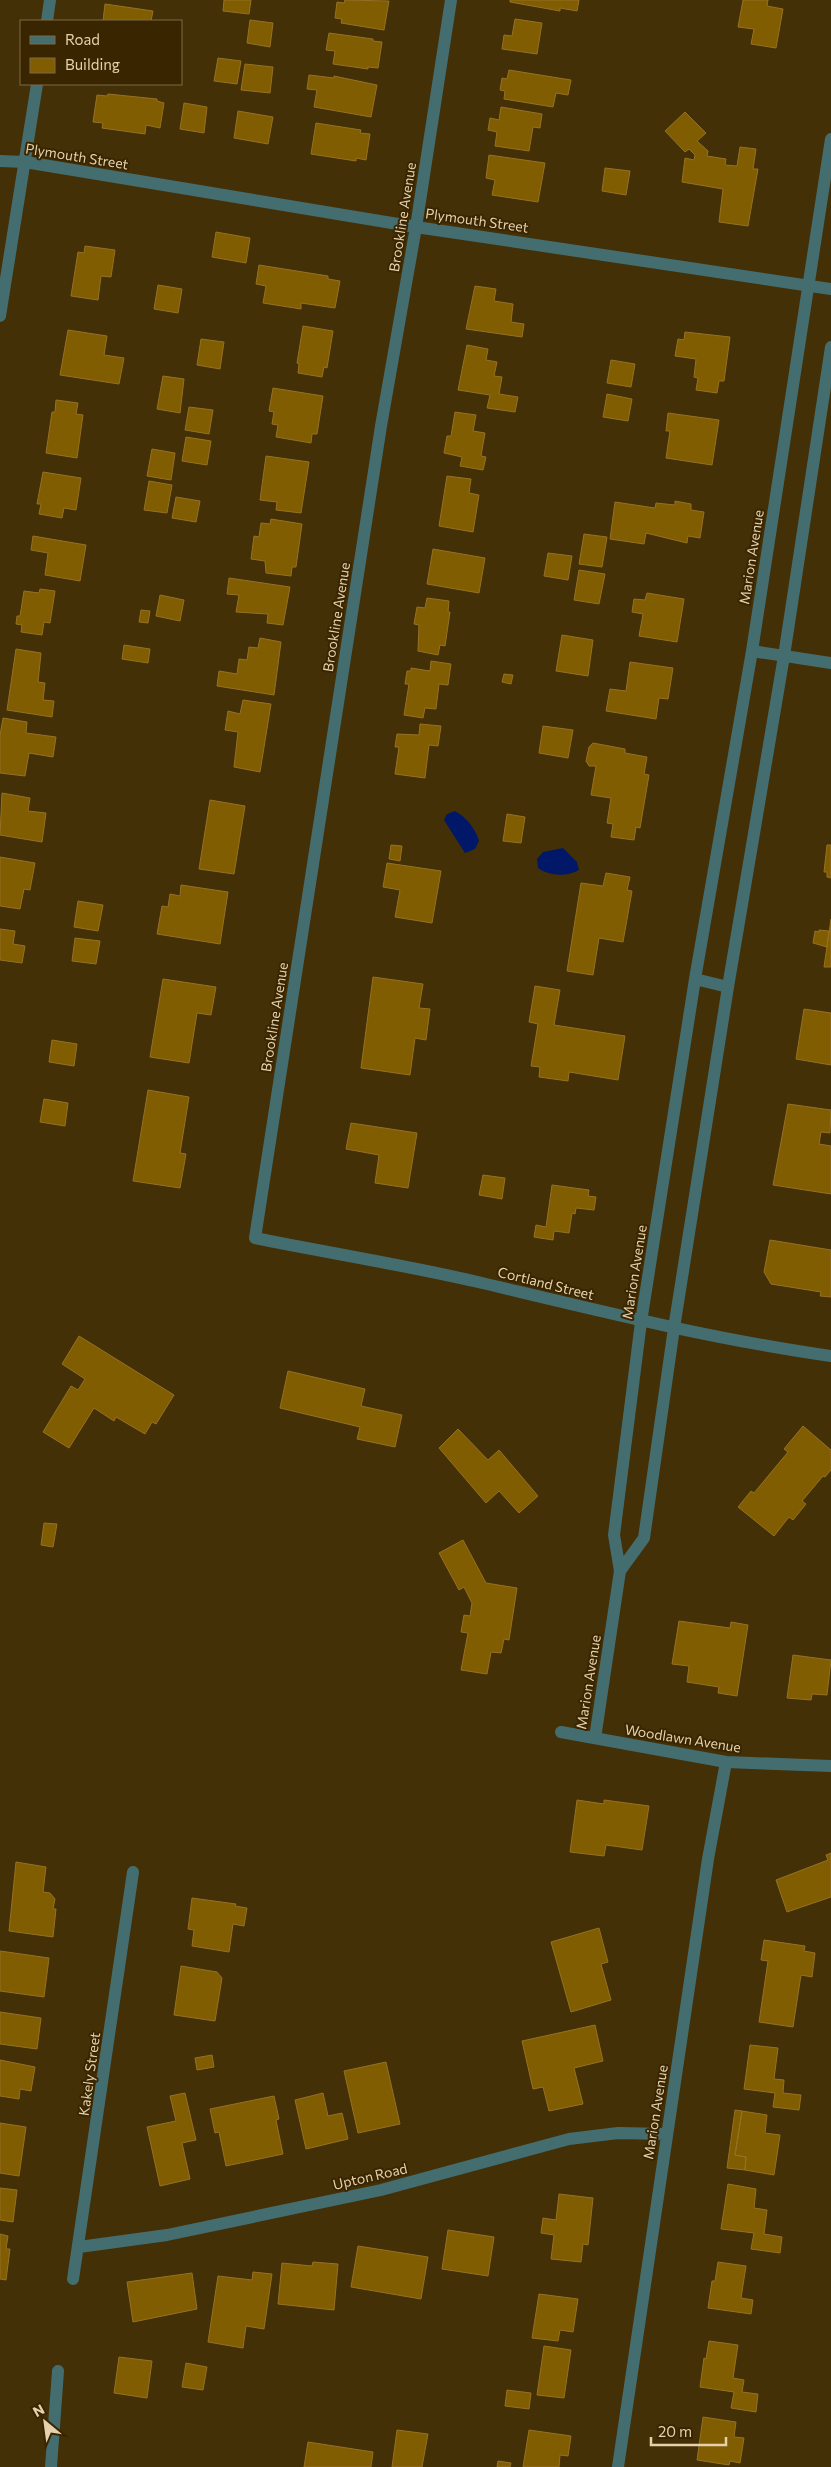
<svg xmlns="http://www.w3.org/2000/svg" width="831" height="2467" viewBox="0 0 831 2467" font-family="Commissioner,sans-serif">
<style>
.water{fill:#001867}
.building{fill:#815d01;stroke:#967124}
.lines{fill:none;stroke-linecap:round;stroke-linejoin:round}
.street{stroke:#446d70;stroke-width:12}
.labels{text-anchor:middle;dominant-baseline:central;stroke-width:4;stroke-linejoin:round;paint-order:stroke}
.street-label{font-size:14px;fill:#e5d1ae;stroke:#392600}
</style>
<rect width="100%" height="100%" fill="#433006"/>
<!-- water -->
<path class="water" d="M455,811C467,818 475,828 479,841L475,849L465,853L444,820L447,814Z
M563,848L577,862L579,870C567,877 549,876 538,868L537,859L543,852Z"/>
<!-- building -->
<path class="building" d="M224,0H251L249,14L223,11Z
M345,0L389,1L384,30L341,23L342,19L335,18L337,2L344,3Z
M510,0H579L577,11L560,8V11L510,2Z
M743,0H768L767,6L783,9L776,48L751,44L754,29L738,27Z
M105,4L153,11L151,21H103Z
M515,19L542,23L537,54L502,49L504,35L512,36Z
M250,20L273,23L270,47L247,43Z
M329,33L373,39V41L382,42L378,68L368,67V69L333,64L335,51L326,50Z
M218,58L241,61L237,84L214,81Z
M245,64L273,67L270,93L241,90Z
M509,70L571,80L568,95L556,93L553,107L504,99L505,91L500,90L502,78L507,79Z
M309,75L334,78V76L377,85L371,117L314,107L317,90L307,89Z
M108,94L157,99V101L164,103L160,128L146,125L145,134L102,128L103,123L93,122L97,95L107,96Z
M184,103L207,107L204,133L180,129Z
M501,107L542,114L540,128L533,127L529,151L495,146L497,132L488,130L490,118L499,120Z
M238,111L273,117L268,144L234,138Z
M685,112L706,133L697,141L708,151L707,156L726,159L725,165L737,166L740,147L756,149L753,169H758L748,226L719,222L723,189L682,182L685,158L694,160L695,155L689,149L685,152L665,131Z
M316,123L361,130L360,133L370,134L366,160L356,158V161L311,154Z
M489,155L545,163L538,202L492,195L495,180L486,178Z
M605,168L630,171L626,195L602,191Z
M216,232L250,238L246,263L212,257Z
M85,246L115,250L111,277L101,276L98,300L71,296L78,252L84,253Z
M259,265L328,276V279L340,281L335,308L301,303V309L263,303L266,286L256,284Z
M158,285L182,289L178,313L154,309Z
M475,286L496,289L494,301L513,304L511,322L524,324L522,337L466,329Z
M303,326L333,331L327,368L324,367L322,377L298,373L299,364L297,363Z
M68,330L107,336L104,355L124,358L119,384L60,375Z
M685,332L730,337L724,381H719L717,393L696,390L698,378L694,377L696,359L675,356L678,339L684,340Z
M201,339L224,342L220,369L197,365Z
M467,345L488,349L486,360L497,362L494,376L502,377L499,394L518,397L515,412L487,408L490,395L458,390Z
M611,360L635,364L631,387L607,383Z
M163,376L184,379L180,413L157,409Z
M273,388L323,396L317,434H312L311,443L276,437L278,425L272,424L274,412L269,411Z
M607,394L632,399L628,421L603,417Z
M56,400L78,403L76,414L83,415L77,458L46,453L52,412H55Z
M189,407L213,410L209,434L185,430Z
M455,412L476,415L473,431L485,433L481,456L486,457L483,470L460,466L462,457L444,453L447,436H451Z
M668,413L719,420L712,465L666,458L670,431H666Z
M186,437L211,441L207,465L182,461Z
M152,449L175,453L171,480L147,476Z
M266,456L309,462L301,513L276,510L277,502L260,500Z
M43,472L81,478L76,510L64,508L62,518L39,514L41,504H37Z
M447,476L471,479L469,493L479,495L473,532L439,526Z
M149,481L172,485L167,513L144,510Z
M176,497L200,501L196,522L172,518Z
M675,501L691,504V510L704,512L700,538L688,536L687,543L646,533L644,544L610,539L615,502L655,508L656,503L675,505Z
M271,519L302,524L296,567H292L291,576L266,573L265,561L251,559L254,536L259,537L261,523L270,524Z
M584,534L607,537L602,567L579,564Z
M33,536L86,545L80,581L45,575L48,553L31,550Z
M433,549L485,558L479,593L427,584Z
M548,553L572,556L568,580L544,576Z
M579,570L605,574L599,604L574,600Z
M229,578L290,587L283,625L267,623L268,614L236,612L239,595L227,594Z
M40,589L55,591L50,623L44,622L42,635L21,632L22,625L16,624L17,616H20L24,591L39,593Z
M647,593L684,599L677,642L639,636L643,614L632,612L634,599L645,600Z
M160,595L184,600L180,621L156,616Z
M427,598L449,601L448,612H450L445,646L440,645L438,655L418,651L419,625L414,624L417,607L425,608Z
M141,610L150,611L148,623L139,622Z
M562,635L593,640L588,676L556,671Z
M260,638L281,642L274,695L217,686L219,671L237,674L239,659L247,660L249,647L258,648Z
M124,645L150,649L148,663L122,659Z
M16,649L41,653L38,682L45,683L43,700L54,701L52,717L7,710Z
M431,661L451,664L448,685L439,684L436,709L425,708L423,718L404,715L409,684H405L407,671H411V668L430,671Z
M630,662L673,668L668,699L659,698L656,719L606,711L610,689L626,691Z
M504,674L513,675L511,684L502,682Z
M243,700L271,704L260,772L234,767L238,732L225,730L228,711L240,714Z
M3,718L27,722L26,733L56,737L53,757L29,753L25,776L0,773V735Z
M420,724L441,726L438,746L429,745L425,778L395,774L399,747H395L397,734L419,735Z
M543,726L573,730L568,758L539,753Z
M593,743L625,749V753L647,757L644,774L649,775L640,828L636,827L634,840L611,837L613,824L607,823L611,798L591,795L596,766H589L586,761L589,747Z
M2,793L30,798L28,811L46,813L42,842L0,835Z
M210,800L245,806L234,874L199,869Z
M507,814L525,817L521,843L503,841Z
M391,845L402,846L400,861L389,859Z
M827,845H831V878L827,877V872H824Z
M0,857L35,863L30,890L24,889L20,909L0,906Z
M387,863L441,871L432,923L395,917L400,890L383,887Z
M606,873L630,877L627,890L632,891L623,942L599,938L593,975L567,971L581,883L603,886Z
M181,885L228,892L220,944L157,934L162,906L168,907L170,894L180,896Z
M78,901L103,905L98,931L74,927Z
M831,919V967H824Z
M0,929L15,931L13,944L25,946L22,963L0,960Z
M819,930L829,931L827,947L813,943L815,931L819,932Z
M75,938L100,941L96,964L72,961Z
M373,977L423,984L419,1008L430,1009L426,1040L415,1038L410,1075L361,1068Z
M163,979L216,987L211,1015L197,1013L189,1063L150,1057Z
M535,986L560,990L554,1025L625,1036L618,1080L569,1072L568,1081L539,1077L540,1067L531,1066L538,1024L529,1022Z
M804,1009L831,1013V1065L796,1059Z
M52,1040L77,1044L74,1066L49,1062Z
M148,1090L189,1097L180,1153L186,1154L180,1188L133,1181Z
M44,1099L68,1103L65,1126L40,1122Z
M788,1104L831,1110L830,1133L821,1132L819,1144L831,1146V1194L773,1185Z
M351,1123L417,1133L408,1188L375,1183L379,1155L346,1149Z
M483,1175L505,1178L502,1199L479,1195Z
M552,1185L589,1190L588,1196L596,1197L594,1210L576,1208L575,1214L572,1213L569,1233L554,1231L553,1240L534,1237L536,1225L546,1227Z
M770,1240L831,1250V1297L820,1296L821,1292L771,1284L764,1272Z
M79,1336L174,1395L156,1424L152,1422L145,1434L116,1417L114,1421L94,1408L69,1448L43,1432L71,1386L78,1390L85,1379L62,1364Z
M288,1371L365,1389L361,1406L402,1415L395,1447L357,1439L360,1427L280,1408Z
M803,1426L831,1450V1470L825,1477L823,1476L802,1501L806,1504L793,1520L789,1517L774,1536L738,1507L751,1491L754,1493L788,1452L784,1449Z
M458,1429L488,1460L499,1450L538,1496L519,1513L499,1491L486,1503L439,1448Z
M44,1523L57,1524L53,1547L41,1545Z
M463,1540L486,1583L517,1588L509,1640L504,1639L501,1653L491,1652L487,1674L461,1670L468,1633L461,1632L464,1615L470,1616L472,1603L464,1587L459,1590L439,1553Z
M679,1621L730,1628L731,1622L748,1625L737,1696L718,1693L719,1687L687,1682L689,1666L672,1664Z
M793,1655L831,1660L827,1695L812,1694L811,1700L787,1698Z
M577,1800L604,1804V1800L649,1806L642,1850L606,1845L604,1856L570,1852Z
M831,1853V1897L787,1912L776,1880L828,1860L826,1855Z
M16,1862L46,1867L43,1892L50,1893L55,1899L53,1909H56L53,1937L9,1931Z
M192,1898L236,1904L235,1906L247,1908L244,1926L233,1924L229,1952L192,1946L194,1930L188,1929Z
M599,1928L608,1962L601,1964L611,2000L571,2012L551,1942Z
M764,1940L805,1946L804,1951L815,1953L812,1977L801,1975L793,2027L759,2022L768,1961L761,1960Z
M0,1951L49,1958L44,1997L0,1991Z
M181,1966L217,1972L222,1978L215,2021L174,2015Z
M0,2012L41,2018L37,2049L0,2044Z
M595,2025L603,2061L574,2068L583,2104L549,2111L543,2087L533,2089L522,2041Z
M750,2045L778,2048L774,2079L784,2080L783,2093L801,2095L799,2110L773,2107L775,2093L744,2089Z
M212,2055L214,2067L197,2070L195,2058Z
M0,2060L35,2067L31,2091L20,2089L19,2099L0,2096Z
M386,2062L400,2124L358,2133L344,2071Z
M185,2093L196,2140L182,2143L190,2179L160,2186L147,2127L176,2121L170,2096Z
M323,2093L328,2116L342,2113L348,2139L306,2149L295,2100Z
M274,2096L279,2119L276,2120L283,2154L226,2166L219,2132L215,2133L210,2109Z
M735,2110L742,2111L735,2155L746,2157L745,2170L727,2168Z
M742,2111L767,2115L765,2133L780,2135L774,2175L745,2170L746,2157L735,2155Z
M0,2123L26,2127L19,2176L0,2173Z
M728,2184L756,2189L754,2208L767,2210L764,2234L782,2237L780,2253L751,2249L754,2233L721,2229Z
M0,2188L17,2190L13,2222L0,2220Z
M559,2194L593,2198L588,2245L583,2244L581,2262L551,2259L554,2235L541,2233L543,2218L556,2220Z
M448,2230L494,2237L488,2276L442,2269Z
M0,2234L8,2236L6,2249H10L6,2280L0,2279Z
M358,2246L428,2257L421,2299L351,2287Z
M313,2262L338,2264L334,2310L278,2304L282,2263L312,2266Z
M718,2262L746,2266L741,2298L753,2300L751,2314L708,2308L712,2281H715Z
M253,2272L272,2274L264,2329L246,2326L243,2348L208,2342L218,2276L252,2280Z
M192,2273L197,2309L133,2322L127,2282Z
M539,2294L578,2299L573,2332L560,2330L558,2341L532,2338Z
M709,2341L738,2345L733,2378L744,2380L742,2392L758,2394L756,2412L731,2408L734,2392L700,2387L704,2358L706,2359Z
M544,2346L571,2350L564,2398L537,2395Z
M119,2357L152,2361L147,2398L114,2393Z
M186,2363L207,2367L203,2390L182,2387Z
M507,2390L531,2393L529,2409L505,2406Z
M703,2417L736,2422L734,2437L744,2438L740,2463L730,2461L729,2465L697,2460Z
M397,2430L428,2434L422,2467H392Z
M529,2430L571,2436L568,2456L560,2455L559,2467H523Z
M308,2442L373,2452L371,2467H304Z
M498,2461L511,2463L510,2467H497Z"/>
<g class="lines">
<!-- street -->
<path class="street" d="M451,0L416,227L381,426L255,1238C329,1253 404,1265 478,1282C596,1310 711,1339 831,1356
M47,21L50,0
M0,161L25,162L416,227L831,289
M0,316L37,84
M752,651L831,663
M695,979L728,987
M620,1571L644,1538L674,1328L728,987L784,656L831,347
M561,1732L726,1762L831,1766
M595,1738L620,1571L614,1535L641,1322L695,979L752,651L831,139
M79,2247L167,2235L381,2190L569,2139L618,2133L667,2134
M73,2279L133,1872
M51,2467L58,2371
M618,2467L708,1859L726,1762"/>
</g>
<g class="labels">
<!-- street labels -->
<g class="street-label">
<text transform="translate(77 156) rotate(9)">Plymouth Street</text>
<text transform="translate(402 217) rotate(-81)">Brookline Avenue</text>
<text transform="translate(477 220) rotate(8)">Plymouth Street</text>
<text transform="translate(751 557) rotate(-81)">Marion Avenue</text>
<text transform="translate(336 617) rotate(-81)">Brookline Avenue</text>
<text transform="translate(274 1017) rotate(-81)">Brookline Avenue</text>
<text transform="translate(634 1272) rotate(-81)">Marion Avenue</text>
<text transform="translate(546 1283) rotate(14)">Cortland Street</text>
<text transform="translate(588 1682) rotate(-81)">Marion Avenue</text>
<text transform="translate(683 1738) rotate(9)">Woodlawn Avenue</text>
<text transform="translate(89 2074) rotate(-82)">Kakely Street</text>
<text transform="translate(655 2112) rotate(-81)">Marion Avenue</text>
<text transform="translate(370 2176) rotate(-13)">Upton Road</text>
</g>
</g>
<!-- legend -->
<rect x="20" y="20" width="162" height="65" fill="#392600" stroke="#7e6a46"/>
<rect x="30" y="36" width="25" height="8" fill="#446d70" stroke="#7e6a46"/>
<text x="65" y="45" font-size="15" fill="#e5d1ae">Road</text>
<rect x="30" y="58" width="25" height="15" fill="#815d01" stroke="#7e6a46"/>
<text x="65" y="70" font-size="15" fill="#e5d1ae">Building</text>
<!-- north arrow -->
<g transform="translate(45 2422) rotate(331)" stroke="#392600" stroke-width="4" paint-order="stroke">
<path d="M0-4L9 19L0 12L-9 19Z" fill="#e5d1ae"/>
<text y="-8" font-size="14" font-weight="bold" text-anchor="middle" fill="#e5d1ae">N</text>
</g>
<!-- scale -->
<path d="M651 2437v8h75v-8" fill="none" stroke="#e5d1ae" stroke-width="2.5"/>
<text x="658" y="2437" font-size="15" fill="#e5d1ae" stroke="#392600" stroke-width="4" paint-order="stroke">20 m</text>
</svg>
